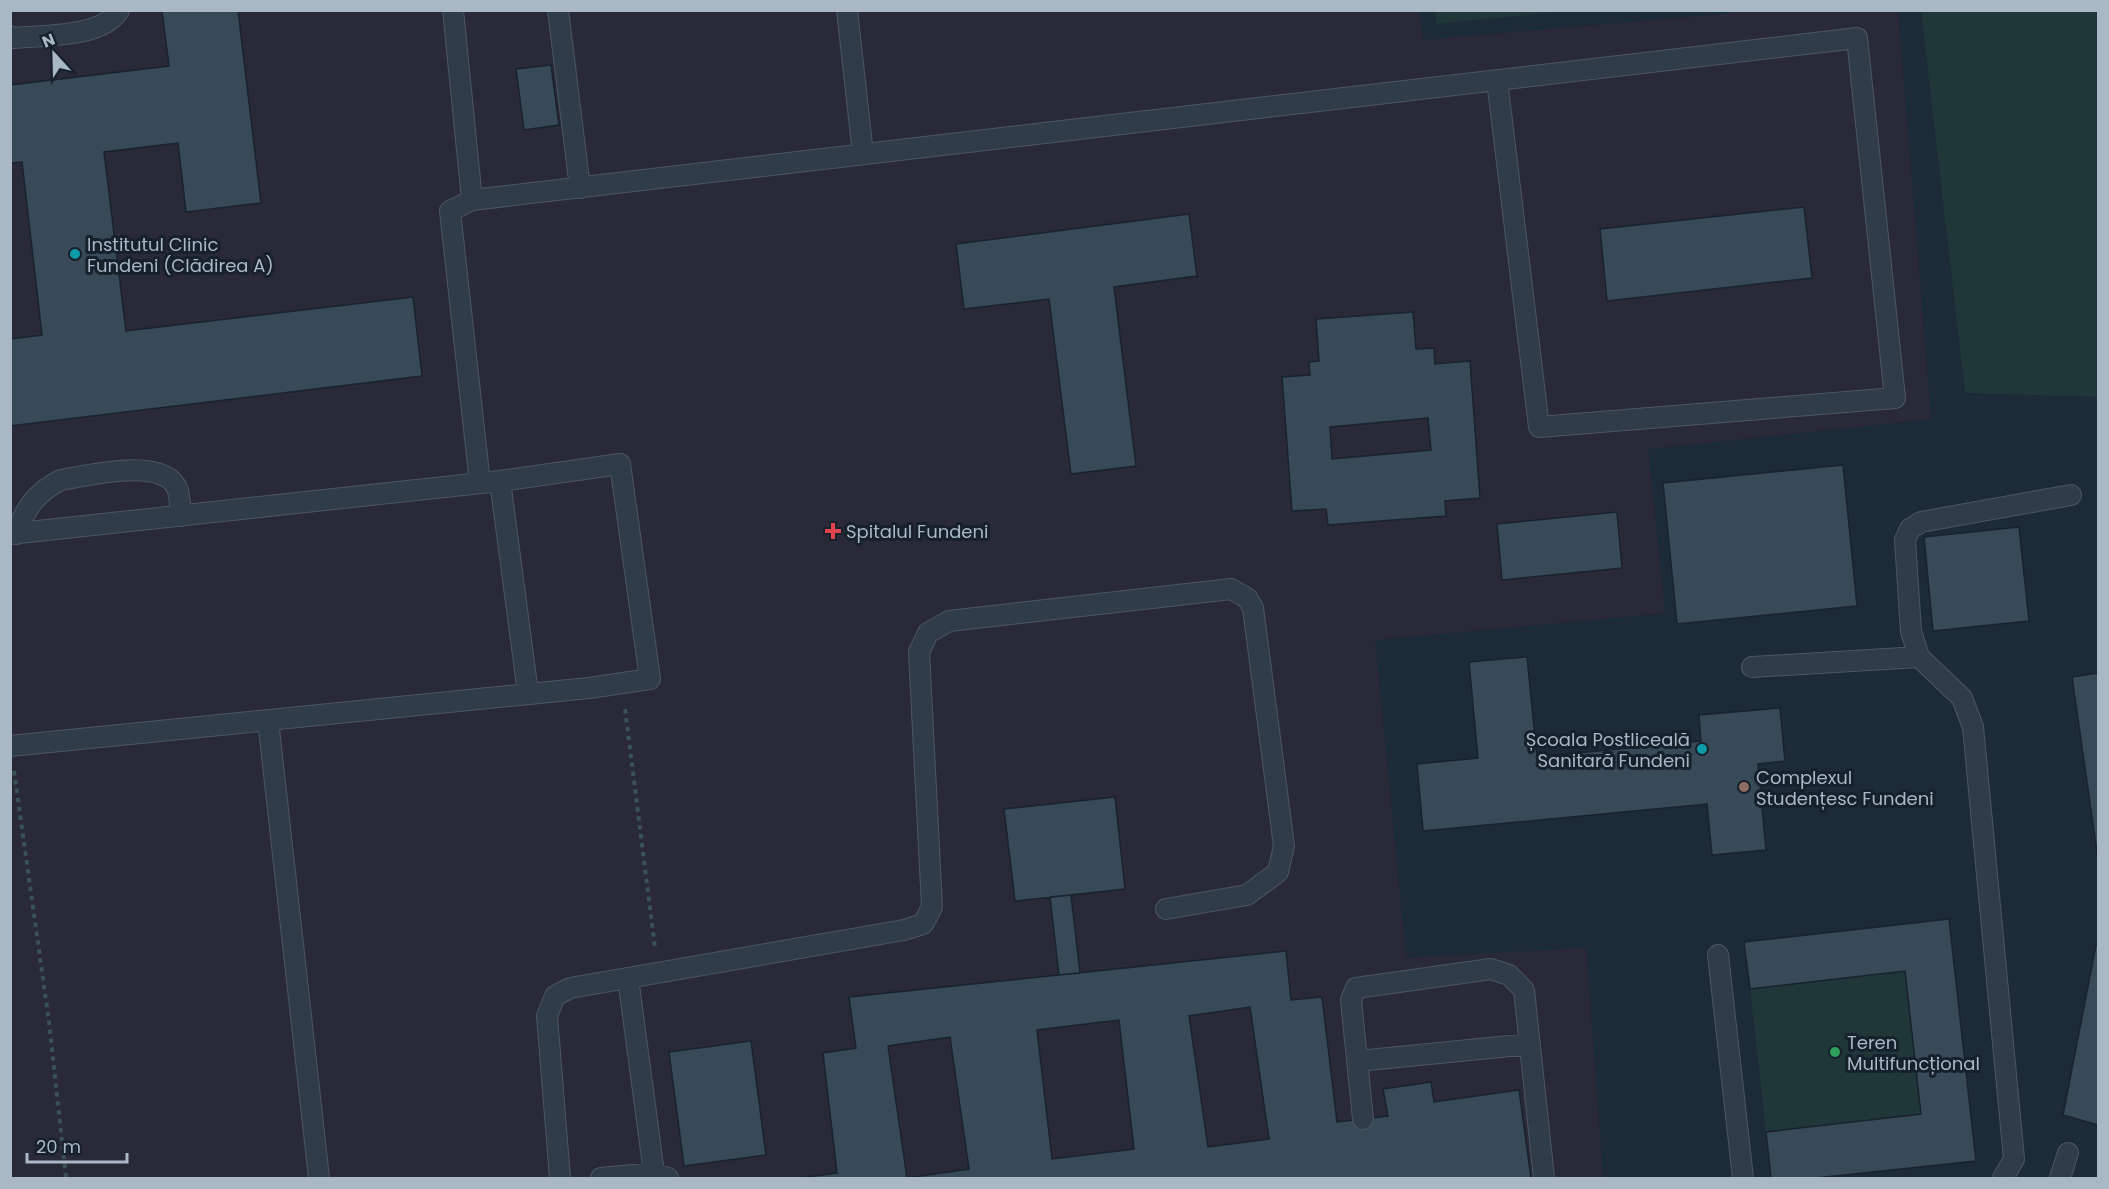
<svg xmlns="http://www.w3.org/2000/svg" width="2109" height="1189" viewBox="0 0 2109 1189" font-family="Poppins,sans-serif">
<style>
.medical{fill:#2a2938}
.green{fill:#1f3738}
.building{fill:#384958;stroke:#18232e;stroke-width:1.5;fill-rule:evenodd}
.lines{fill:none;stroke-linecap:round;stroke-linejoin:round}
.lane-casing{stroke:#4b5763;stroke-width:22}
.path{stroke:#395353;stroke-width:4;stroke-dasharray:4.5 4.5;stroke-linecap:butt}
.lane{stroke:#303c48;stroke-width:20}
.culture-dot{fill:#0f9aa8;stroke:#16212c;stroke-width:2}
.health-dot{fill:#e0444e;stroke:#16212c;stroke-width:2}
.education-dot{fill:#8d6e63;stroke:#16212c;stroke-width:2}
.leisure-dot{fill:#2e9e5b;stroke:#16212c;stroke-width:2}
.labels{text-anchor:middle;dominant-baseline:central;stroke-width:6;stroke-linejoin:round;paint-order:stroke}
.poi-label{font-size:18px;fill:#aab7c5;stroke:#16212c;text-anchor:start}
</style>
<rect width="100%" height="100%" fill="#1d2a37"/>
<!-- medical -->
<path class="medical" d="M1419,10L1423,40L1758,11H1898L1931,419L1648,449L1665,613L1375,640L1406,958L1586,948L1603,1178H11L10,11Z"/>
<!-- green -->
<path class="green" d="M1435,11V10L1566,11L1436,24Z
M1921,11H2098V397L1965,393Z
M1905,971L1921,1114L1766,1132L1750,989Z"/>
<!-- building -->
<path class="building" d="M238,10L261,203L186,212L178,143L104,152L126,331L413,297L422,376L10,426V339L42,335L22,162L10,163V85L169,66L162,11Z
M551,65L559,125L524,130L516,69Z
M1804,207L1812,278L1607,301L1600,229Z
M1189,214L1197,276L1114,287L1136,466L1071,474L1049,299L964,309L956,244Z
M1413,312L1416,349L1434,348L1435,364L1470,361L1480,498L1445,501L1446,516L1328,525L1326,509L1292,511L1282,377L1310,375L1309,362L1319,361L1316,319ZM1428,418L1431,450L1332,459L1330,427Z
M1843,465L1857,606L1677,624L1663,483Z
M1617,512L1622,568L1502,580L1497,524Z
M2019,527L2029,621L1933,631L1924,537Z
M1527,657L1537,757L1701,741L1699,715L1780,708L1785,761L1758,764L1766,850L1712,855L1707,804L1423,831L1417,764L1478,758L1469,662Z
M2098,673V859L2072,677Z
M1115,797L1125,889L1015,901L1004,809Z
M1071,895L1080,973L1059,975L1050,897Z
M1949,919L1976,1161L1816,1178H1771L1766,1132L1921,1114L1905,971L1750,989L1744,942Z
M2098,944V1125L2063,1115L2096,945Z
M1286,951L1291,1000L1322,997L1337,1122L1388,1116L1383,1089L1431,1082L1434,1102L1519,1090L1531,1178H799L837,1173L823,1053L856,1048L849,997ZM1250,1007L1269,1139L1208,1147L1189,1016ZM1119,1020L1134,1149L1052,1159L1037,1030ZM950,1037L969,1169L907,1178L888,1046Z
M751,1041L766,1155L684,1166L669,1052Z"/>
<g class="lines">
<defs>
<path id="lane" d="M453,10L472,200
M558,10L580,188
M847,10L863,154
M10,36L13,38C43,35 103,38 119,10
M500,481L528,693
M480,483L450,211L472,200C934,146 1396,92 1857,38L1895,398L1539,427L1497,80
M10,534L500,481L620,464L650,679L589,688L10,746
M16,534C25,509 36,492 61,480C87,476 162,456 177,488C180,495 180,507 181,516
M1752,667L1919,657
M268,720L319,1178
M1718,955L1743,1178
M628,978L654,1173
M1358,1061L1530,1044
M1363,1119L1351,1000L1356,988L1491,969L1509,975L1524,990L1544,1178
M560,1178L547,1016L555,996L570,988L904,930L923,924L932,907L919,652L928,633L949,621L1231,589L1247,598L1253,608L1284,846L1278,872L1247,895L1166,909
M601,1178L654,1173L668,1178
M2003,1178L2014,1159L1973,727L1962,698L1919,657L1911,631L1905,540L1910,529L1921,522L2071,495
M2060,1178L2068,1153"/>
</defs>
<!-- lane casing -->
<use href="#lane" class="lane-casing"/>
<!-- path -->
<path class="path" d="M625,709L655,948
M14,771L49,1022L66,1178"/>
<!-- lane -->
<use href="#lane" class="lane"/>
</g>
<!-- markers -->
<g class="culture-dot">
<circle cx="75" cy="254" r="6"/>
<circle cx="1702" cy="749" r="6"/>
</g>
<path class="health-dot" d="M830 522h6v6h6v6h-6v6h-6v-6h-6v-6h6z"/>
<circle class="education-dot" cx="1744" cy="787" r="6"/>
<circle class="leisure-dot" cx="1835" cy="1052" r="6"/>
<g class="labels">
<!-- poi labels -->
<g class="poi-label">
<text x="87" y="244">Institutul Clinic<tspan x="87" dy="21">Fundeni (Clădirea A)</tspan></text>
<text x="846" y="531">Spitalul Fundeni</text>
<text x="1690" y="739" text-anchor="end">Școala Postliceală<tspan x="1690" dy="21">Sanitară Fundeni</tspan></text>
<text x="1756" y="777">Complexul<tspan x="1756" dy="21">Studențesc Fundeni</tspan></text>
<text x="1847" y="1042">Teren<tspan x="1847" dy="21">Multifuncțional</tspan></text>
</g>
</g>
<!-- border -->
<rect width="2109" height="1189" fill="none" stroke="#aab7c5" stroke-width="24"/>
<!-- north arrow -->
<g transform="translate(54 54) rotate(338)" stroke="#16212c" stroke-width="4.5" paint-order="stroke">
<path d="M0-4.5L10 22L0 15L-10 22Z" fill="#aab7c5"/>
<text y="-9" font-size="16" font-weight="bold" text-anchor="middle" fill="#aab7c5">N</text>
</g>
<!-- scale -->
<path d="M27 1153v9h100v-9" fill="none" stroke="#aab7c5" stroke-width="3"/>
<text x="36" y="1153" font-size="18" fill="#aab7c5" stroke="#16212c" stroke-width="4.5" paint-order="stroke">20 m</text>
</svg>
